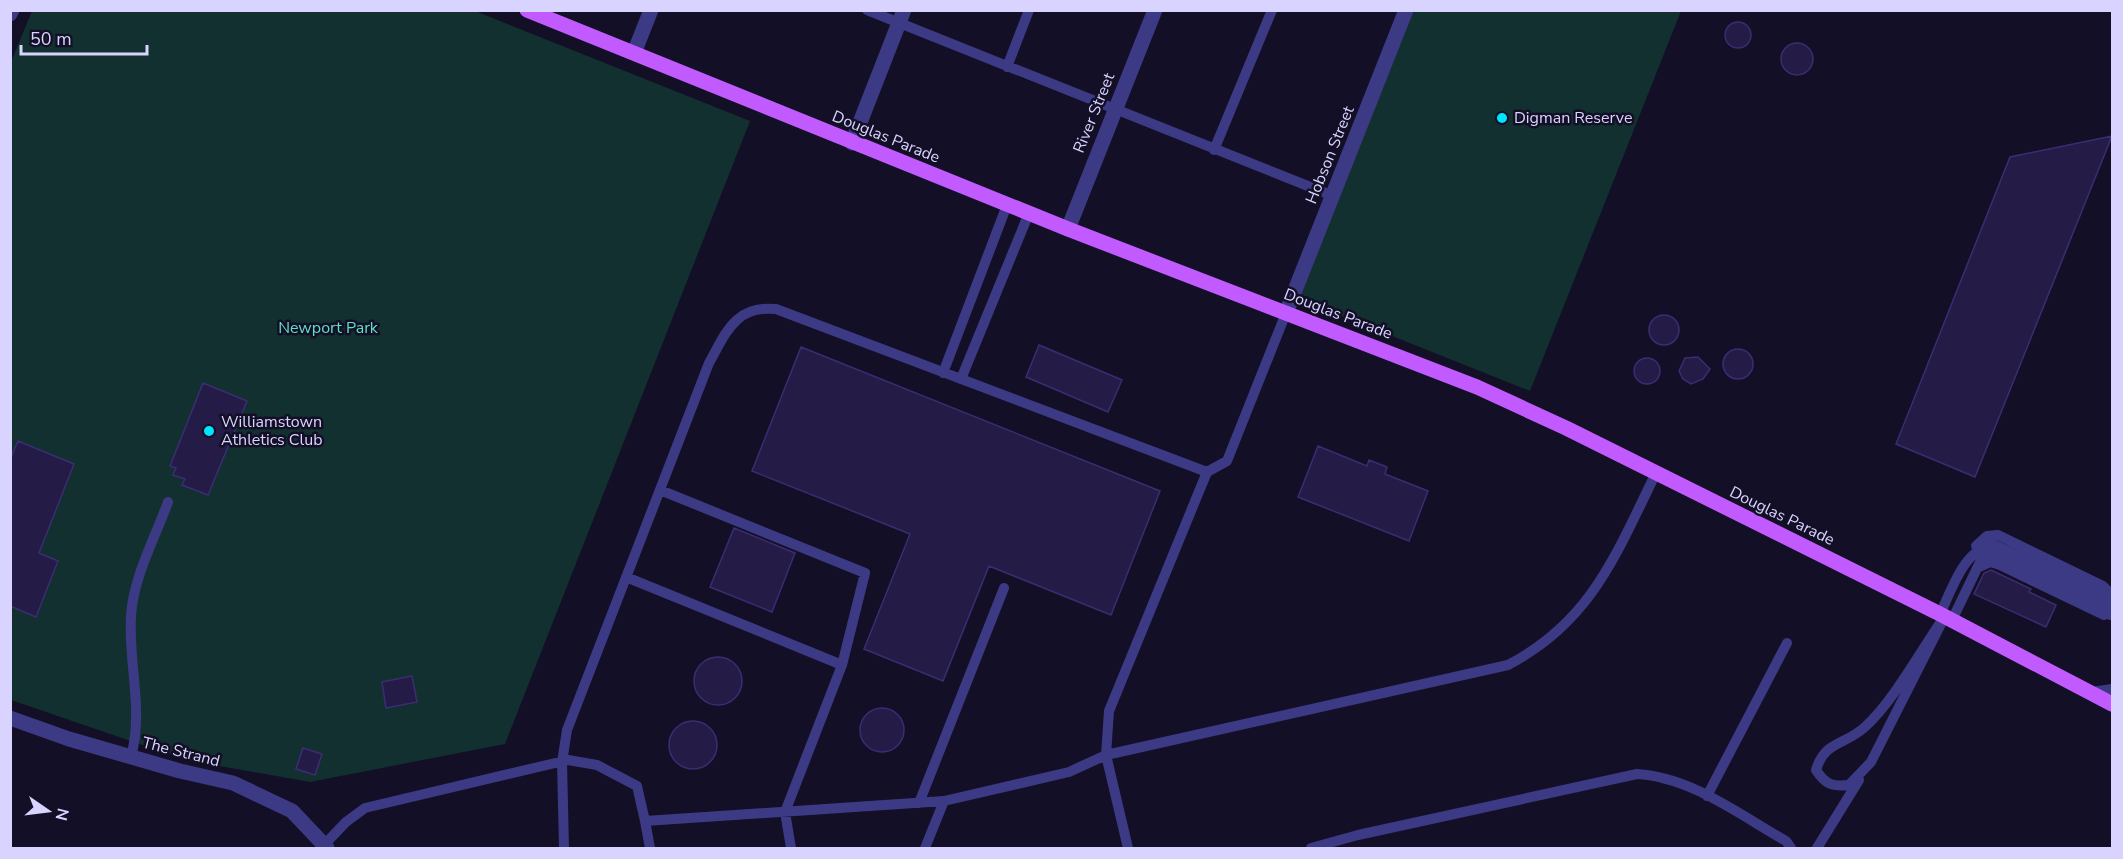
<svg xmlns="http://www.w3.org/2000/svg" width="2123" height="859" viewBox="0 0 2123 859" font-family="'Nunito Sans',sans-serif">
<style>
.green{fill:#12302f}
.building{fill:#241b47;stroke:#3b2d73;stroke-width:1.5}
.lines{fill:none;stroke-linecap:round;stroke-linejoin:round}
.service{stroke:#3d3a85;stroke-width:10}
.minor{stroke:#3d3a85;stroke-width:15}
.tertiary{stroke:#3d3a85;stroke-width:15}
.primary{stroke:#c25bff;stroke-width:15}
.poi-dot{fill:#00e5ff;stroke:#130f26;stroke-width:2}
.labels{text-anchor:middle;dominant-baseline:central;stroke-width:5;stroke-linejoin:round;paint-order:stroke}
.street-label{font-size:16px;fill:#d9d4ff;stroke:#130f26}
.poi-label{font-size:16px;fill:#d9d4ff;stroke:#130f26;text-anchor:start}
.park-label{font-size:16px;fill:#5fe0c0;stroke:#130f26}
</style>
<rect width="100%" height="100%" fill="#130f26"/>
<!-- green -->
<path class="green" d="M32,11H475L750,121L505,744L310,782L186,760L11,700L10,64Z
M1406,11H1681L1530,391L1292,296Z"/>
<!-- building -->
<path class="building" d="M1725 35a13 13 0 1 1 26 0a13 13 0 1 1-26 0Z
M1781 59a16 16 0 1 1 32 0a16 16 0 1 1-32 0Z
M2112,136L1975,477L1896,444L2010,157Z
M1649 330a15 15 0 1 1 30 0a15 15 0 1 1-30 0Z
M1039,345L1122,380L1108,412L1026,377Z
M801,347L1160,491L1111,615L989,566L943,681L864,649L910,534L752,471Z
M1723 364a15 15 0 1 1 30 0a15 15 0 1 1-30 0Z
M1698,357L1710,369L1703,379L1691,384L1683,379L1679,371L1685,358Z
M1634 371a13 13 0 1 1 26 0a13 13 0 1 1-26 0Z
M203,383L247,401L208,495L182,485L185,479L173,475L176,468L170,466Z
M18,441L74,464L39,553L58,561L36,617L10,606V460Z
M1318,446L1367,466L1369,460L1387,467L1385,474L1428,491L1409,541L1298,497Z
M734,528L795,553L772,612L710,587Z
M1991,570L2031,589L2029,592L2056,605L2046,627L1974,594L1984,573Z
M694 681a24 24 0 1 1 48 0a24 24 0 1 1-48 0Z
M412,676L417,702L386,708L382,682Z
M860 730a22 22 0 1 1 44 0a22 22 0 1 1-44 0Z
M669 745a24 24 0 1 1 48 0a24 24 0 1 1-48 0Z
M303,748L322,754L315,775L296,769Z"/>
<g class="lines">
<!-- service -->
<path class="service" d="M867,10L1333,196
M1007,67L1029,10
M1214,150L1272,10
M943,373L1007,205
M961,379L1029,213
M660,490L865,573L842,665
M1976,546L1987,536L1998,535L2103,586L2109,592L2112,605
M1977,568L1991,562L2000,565L2104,615
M626,577L842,665L785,812L791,848
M1940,614C1952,590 1964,547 1995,545L2099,594L2112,615
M1945,616L1871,762L1849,785C1832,787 1825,784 1816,770C1825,740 1845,746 1866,726C1895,699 1921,650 1945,616Z
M1952,620L1983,556L1990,553L2095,602L2110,615
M2092,692L2112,689
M131,757C144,709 128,664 131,616C133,578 155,538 168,502
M1707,796L1787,643
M919,803L1004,588
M645,821L650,848
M324,845L346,822L365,808L568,760L597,765L637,786L645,821L944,801L1069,772L1106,755L1508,665C1592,621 1616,554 1656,473
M564,848L562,762L567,730L709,363C726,333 735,305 776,309L1207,472
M925,848L944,801
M1128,848L1106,755L1109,711L1207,472L1227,461L1286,313
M1311,848L1358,835L1637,774C1691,777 1740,815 1786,841L1791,848
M1817,848L1859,780"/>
<!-- minor -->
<path class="minor" d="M634,53L651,10
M852,143L904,10
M1068,229L1155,10
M1286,313L1406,10
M10,718L69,739L180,771L233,783L292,811L327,848"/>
<!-- tertiary -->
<path class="tertiary" d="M10,14L12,10"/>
<!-- primary -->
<path class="primary" d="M527,10L1068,229L1477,387L1566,428L1940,614L2112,704"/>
</g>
<!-- markers -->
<g class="poi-dot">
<circle cx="1502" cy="118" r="6"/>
<circle cx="209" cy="431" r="6"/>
</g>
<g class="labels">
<!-- street labels -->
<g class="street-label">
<text transform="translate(1094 113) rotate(-68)">River Street</text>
<text transform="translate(886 137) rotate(22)">Douglas Parade</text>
<text transform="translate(1330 155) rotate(-68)">Hobson Street</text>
<text transform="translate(1338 314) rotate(21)">Douglas Parade</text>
<text transform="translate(1782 516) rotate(26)">Douglas Parade</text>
<text transform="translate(181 752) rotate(14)">The Strand</text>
</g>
<!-- poi labels -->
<g class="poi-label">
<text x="1514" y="118">Digman Reserve</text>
<text x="221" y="422">Williamstown<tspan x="221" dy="18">Athletics Club</tspan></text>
</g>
<!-- park labels -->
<g class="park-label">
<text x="328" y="328">Newport Park</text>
</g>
</g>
<!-- border -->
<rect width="2123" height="859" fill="none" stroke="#d9d4ff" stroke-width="24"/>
<!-- north arrow -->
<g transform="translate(48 811) rotate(104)" stroke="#130f26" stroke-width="4.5" paint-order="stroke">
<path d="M0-4.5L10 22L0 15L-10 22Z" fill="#d9d4ff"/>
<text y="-9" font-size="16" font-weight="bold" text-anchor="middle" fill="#d9d4ff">N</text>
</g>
<!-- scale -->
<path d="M21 45v9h126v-9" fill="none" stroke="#d9d4ff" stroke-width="3"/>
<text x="30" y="45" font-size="18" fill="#d9d4ff" stroke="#130f26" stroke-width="4.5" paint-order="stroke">50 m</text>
</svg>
